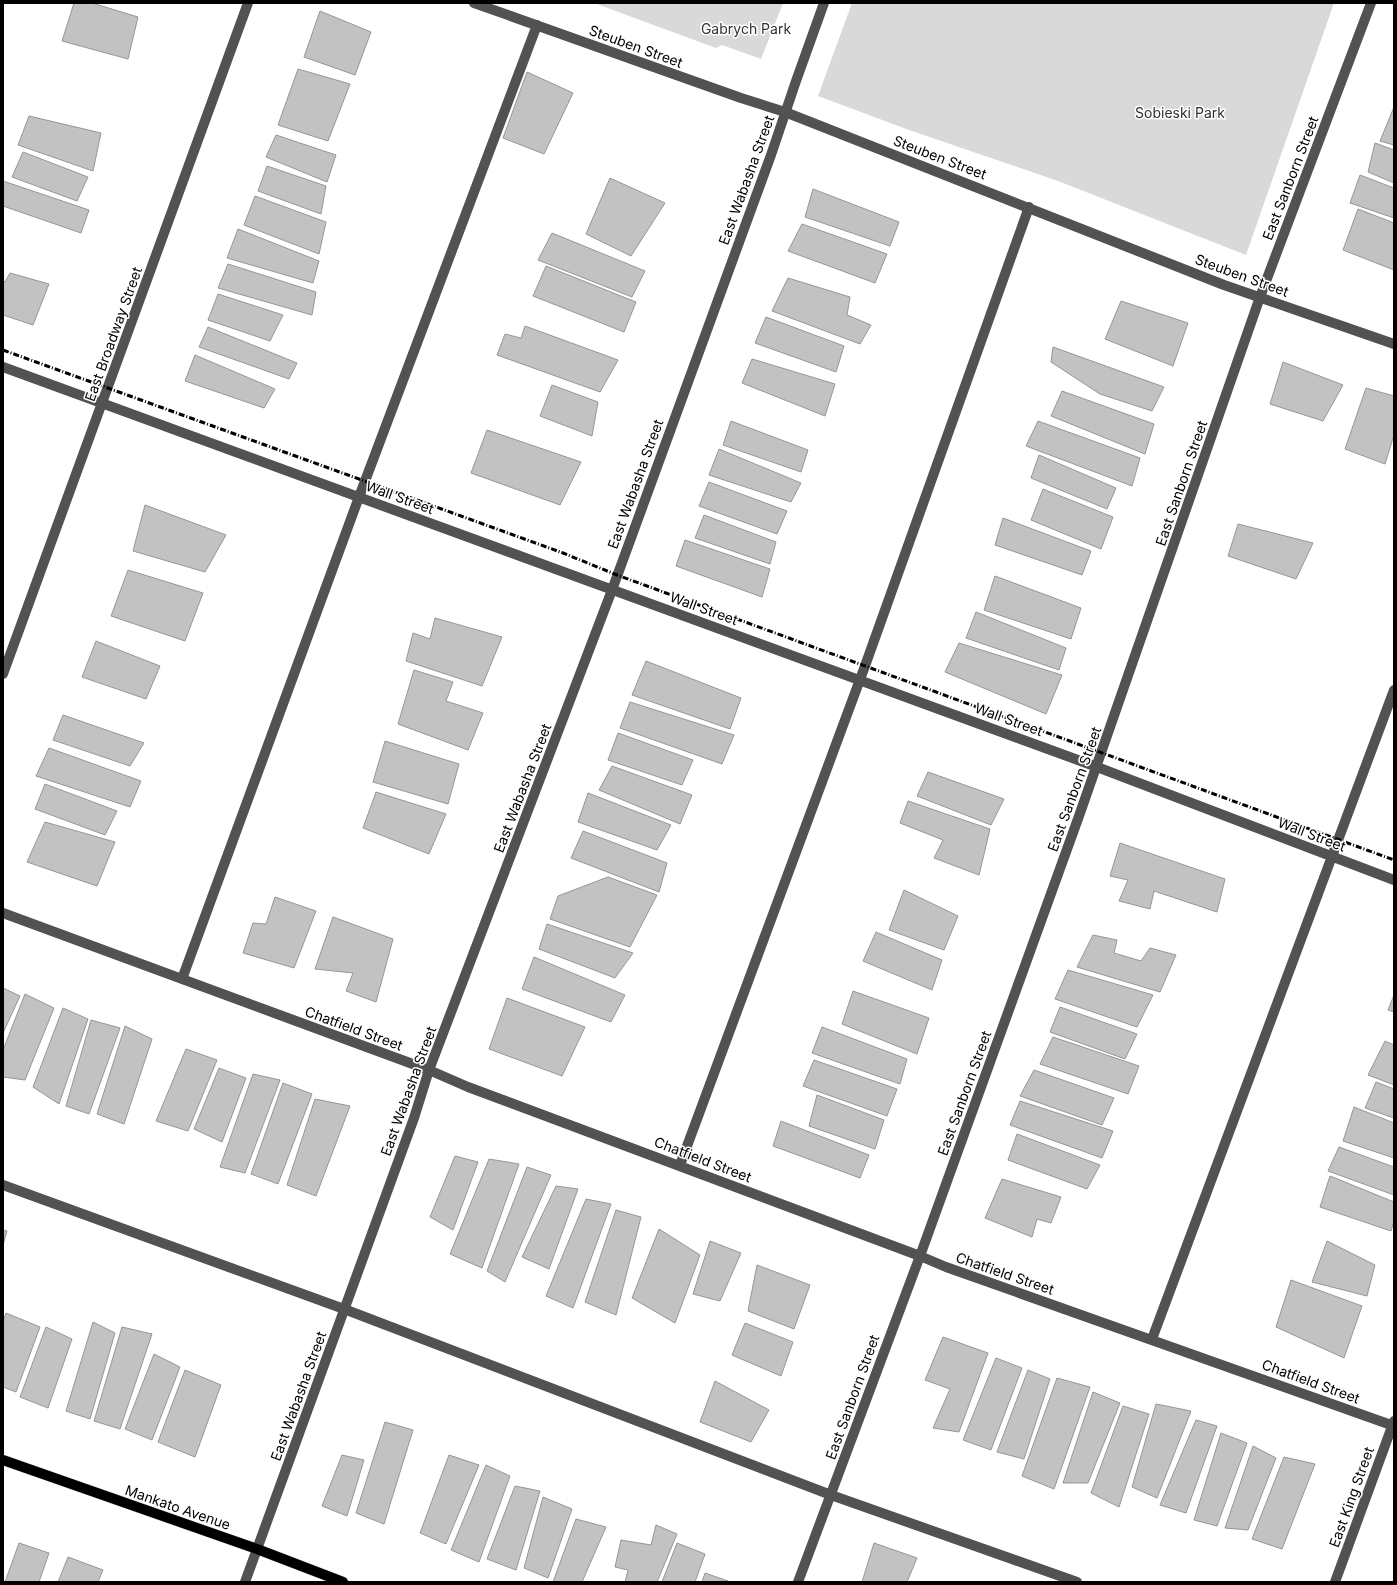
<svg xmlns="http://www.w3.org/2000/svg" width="1397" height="1585" viewBox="0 0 1397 1585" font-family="Inter,sans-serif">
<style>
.green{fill:#d9d9d9}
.building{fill:#c2c2c2;stroke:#969696}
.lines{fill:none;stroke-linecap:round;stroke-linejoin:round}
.major-casing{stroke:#dbdbdb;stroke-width:11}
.minor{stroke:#525252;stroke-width:10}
.major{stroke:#000;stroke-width:10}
.rail{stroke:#000;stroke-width:3;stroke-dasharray:6 2 1 2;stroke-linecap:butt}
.labels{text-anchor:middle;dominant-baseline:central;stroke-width:3;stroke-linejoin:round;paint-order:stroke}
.park-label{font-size:14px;fill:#303030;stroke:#fff}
.street-label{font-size:14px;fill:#000;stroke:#fff}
</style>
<rect width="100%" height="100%" fill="#fff"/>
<!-- green -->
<path class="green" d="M594,3H783L761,59L722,45L716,48Z
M852,3H1334L1246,255L1058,181L909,130L818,96Z"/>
<!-- building -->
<path class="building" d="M74,3H92L138,17L128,59L62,41Z
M320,11L371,32L355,75L304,57Z
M298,69L350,84L328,141L278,125Z
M527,72L573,93L544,154L503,138Z
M1394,107V145L1380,141Z
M29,116L101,133L93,171L18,145Z
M276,135L336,155L327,182L266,157Z
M1375,143L1394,150V183L1368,172Z
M23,152L88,177L77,201L12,177Z
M267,166L326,186L321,214L258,191Z
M1360,175L1394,188V218L1350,203Z
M610,178L665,203L631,256L586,234Z
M3,181L89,210L81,233L3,206Z
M813,189L899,222L890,246L805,217Z
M255,196L326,222L319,254L244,225Z
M1358,209L1394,223V270L1343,250Z
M802,224L887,254L875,283L788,251Z
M238,229L319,261L313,283L227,258Z
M552,233L645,271L632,297L538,260Z
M228,264L316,292L312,315L218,288Z
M546,266L636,302L624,332L533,296Z
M10,273L49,284L33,325L3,315V281L5,282Z
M788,278L850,297L847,315L871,325L860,344L772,311Z
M218,294L283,315L270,341L208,320Z
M1121,301L1188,323L1173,366L1105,339Z
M766,317L844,346L836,372L755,343Z
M525,326L618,360L600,392L497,355L505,334L521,338Z
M208,327L297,363L289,379L199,347Z
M1053,347L1164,387L1152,411L1100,394L1051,362Z
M195,355L275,389L264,408L185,381Z
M752,359L835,384L825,416L742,383Z
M1283,362L1343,385L1323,421L1270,404Z
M552,385L598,402L592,436L540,416Z
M1366,388L1394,396V435L1385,464L1345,449Z
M1062,391L1154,424L1145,454L1051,416Z
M731,421L808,450L801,472L723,445Z
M1038,421L1140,458L1132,486L1026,446Z
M487,430L581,462L560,505L471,473Z
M719,449L801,483L791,502L709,475Z
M1039,455L1116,488L1107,509L1031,478Z
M709,482L787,511L777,534L699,506Z
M1043,489L1113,517L1101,549L1031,520Z
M145,505L226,535L205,572L133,551Z
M704,515L776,542L770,564L695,538Z
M1003,518L1091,551L1082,575L995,545Z
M1238,524L1313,543L1296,579L1228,556Z
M685,540L770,569L762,597L676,566Z
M128,570L203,593L185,641L111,616Z
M995,576L1081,608L1071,639L984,610Z
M976,612L1066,648L1059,670L966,638Z
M435,618L502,637L482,686L406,661L413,633L430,639Z
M96,641L160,666L146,699L82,677Z
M959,643L1062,675L1046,714L945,672Z
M646,661L741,698L730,729L632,695Z
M414,670L453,682L446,701L483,713L468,750L398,724Z
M630,702L734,735L722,764L620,728Z
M63,715L144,743L130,766L53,740Z
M618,733L693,760L682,785L608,760Z
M385,741L459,764L448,804L373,782Z
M49,748L141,781L130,807L36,776Z
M612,766L692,795L680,824L599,790Z
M928,772L1004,799L991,825L917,796Z
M45,784L117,811L105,835L35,809Z
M376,792L446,814L429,854L363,828Z
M588,793L671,825L657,850L578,822Z
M908,801L990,829L979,875L934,858L943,840L900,823Z
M45,822L115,842L97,886L27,862Z
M583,831L667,863L659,892L571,858Z
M1120,843L1225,879L1217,912L1154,891L1150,909L1119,901L1128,880L1110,876Z
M608,877L657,895L630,947L550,919L558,896Z
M904,890L958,916L944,950L889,930Z
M275,897L316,911L294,968L243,953L253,923L266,924Z
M333,917L393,939L376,1002L346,991L353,973L315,969Z
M547,924L633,953L615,978L539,949Z
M876,932L942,960L932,990L863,961Z
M1093,935L1117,940L1114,953L1141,961L1150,948L1176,955L1160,992L1077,967Z
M534,957L625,995L611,1022L522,989Z
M1068,970L1153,995L1137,1027L1055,999Z
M3,988L20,996L3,1033Z
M853,991L929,1018L917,1054L842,1024Z
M25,994L54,1008L25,1080L3,1077V1050Z
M1394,995V1012L1388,1010Z
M507,998L585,1027L562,1076L489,1049Z
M1060,1007L1137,1034L1125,1059L1050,1032Z
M63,1008L88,1019L59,1104L33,1087Z
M91,1020L120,1028L89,1114L66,1106Z
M125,1026L152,1039L124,1124L97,1114Z
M822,1027L907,1059L900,1084L812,1053Z
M1053,1037L1139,1066L1128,1094L1040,1064Z
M1385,1041L1394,1045V1085L1368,1075Z
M186,1049L217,1060L188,1131L156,1121Z
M814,1060L897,1089L887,1116L803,1086Z
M219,1068L246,1078L222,1142L194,1129Z
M1034,1070L1114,1098L1102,1125L1020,1096Z
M253,1074L280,1080L245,1173L220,1167Z
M1376,1082L1394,1089V1118L1365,1108Z
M283,1083L312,1094L278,1184L251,1174Z
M817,1095L884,1120L875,1149L809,1126Z
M315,1099L350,1106L316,1196L287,1185Z
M1020,1101L1113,1131L1102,1158L1010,1125Z
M1354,1107L1394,1123V1158L1343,1141Z
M781,1121L869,1155L860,1178L773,1146Z
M1017,1134L1100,1165L1087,1189L1008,1160Z
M1339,1147L1394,1167V1195L1328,1171Z
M455,1156L478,1162L453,1230L430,1217Z
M489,1159L519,1164L482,1268L450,1254Z
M527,1167L551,1175L505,1282L487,1271Z
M1330,1176L1394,1202V1221L1391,1231L1320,1207Z
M1002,1179L1061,1197L1051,1223L1037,1219L1032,1237L985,1218Z
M556,1186L578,1189L549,1269L522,1257Z
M586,1199L611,1204L573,1308L546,1296Z
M616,1210L641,1217L616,1315L585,1302Z
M659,1229L700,1255L675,1323L632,1298Z
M3,1230L7,1231L3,1245Z
M710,1241L741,1253L720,1301L693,1294Z
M1327,1241L1375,1265L1367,1296L1312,1282Z
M757,1265L810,1285L794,1329L748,1311Z
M1291,1280L1362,1306L1344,1358L1276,1327Z
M6,1313L40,1327L16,1392L3,1387V1321Z
M93,1322L115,1333L90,1419L66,1411Z
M745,1323L793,1342L781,1376L732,1355Z
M46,1327L72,1339L48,1408L20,1397Z
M122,1327L152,1334L120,1429L94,1421Z
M943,1337L988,1353L959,1432L933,1428L950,1389L925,1380Z
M154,1354L180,1367L152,1440L125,1429Z
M996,1358L1022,1368L991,1450L963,1440Z
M185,1370L221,1385L195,1457L158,1442Z
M1028,1370L1050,1379L1024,1459L997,1452Z
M1057,1378L1090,1387L1054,1489L1022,1476Z
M715,1381L769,1410L751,1442L700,1422Z
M1093,1392L1120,1403L1088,1483H1063Z
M1156,1404L1191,1411L1157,1498L1132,1487Z
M1123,1406L1149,1414L1119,1507L1091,1493Z
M1196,1420L1217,1426L1186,1513L1160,1505Z
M385,1422L413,1430L384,1524L356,1513Z
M1221,1433L1247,1443L1217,1526L1194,1520Z
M1253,1446L1276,1458L1248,1530L1225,1528Z
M342,1455L364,1460L347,1516L322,1506Z
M449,1455L479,1465L446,1544L420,1533Z
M1284,1457L1315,1464L1282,1549L1252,1539Z
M486,1465L510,1476L479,1562L451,1550Z
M515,1486L540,1491L516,1570L487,1559Z
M543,1497L572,1509L548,1578L524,1568Z
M576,1519L606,1527L582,1582H553Z
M656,1525L677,1534L657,1582H625L628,1570L615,1567L621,1540L651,1545Z
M19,1543L49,1553L39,1582H5Z
M677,1543L705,1554L695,1582H662Z
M874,1543L917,1558L907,1582H862Z
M68,1557L103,1570L98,1582H58Z
M705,1573L728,1581L702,1582Z"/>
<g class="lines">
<defs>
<path id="major" d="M3,1460L257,1549L343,1582"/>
</defs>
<!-- major casing -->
<use href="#major" class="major-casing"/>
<!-- minor -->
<path class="minor" d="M474,3L741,98L785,112L1224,285L1394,344
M3,367L1097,767L1394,880
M3,674L248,3
M3,913L429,1070L468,1087L920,1256L946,1267L1394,1426
M182,979L359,497L537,25
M680,1165L865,666L1029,207
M3,1185L344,1309L831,1495L1077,1582
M1152,1339L1394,690
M245,1582L414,1118L429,1070L612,590L771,155L796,81L824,3
M798,1582L920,1256L1079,816L1260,297L1371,3
M1335,1582L1394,1421"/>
<!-- major -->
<use href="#major" class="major"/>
<!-- rail -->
<path class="rail" d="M3,350L563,553L617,575L1394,860"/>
</g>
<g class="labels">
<!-- park labels -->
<g class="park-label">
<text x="746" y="28">Gabrych Park</text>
<text x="1180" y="112">Sobieski Park</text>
</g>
<!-- street labels -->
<g class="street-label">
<text transform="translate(636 46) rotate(20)">Steuben Street</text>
<text transform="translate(940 157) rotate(21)">Steuben Street</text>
<text transform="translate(1290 178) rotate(-69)">East Sanborn Street</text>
<text transform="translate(746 180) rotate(-70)">East Wabasha Street</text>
<text transform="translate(1242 275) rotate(20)">Steuben Street</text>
<text transform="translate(113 334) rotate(-70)">East Broadway Street</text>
<text transform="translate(1181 483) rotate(-71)">East Sanborn Street</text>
<text transform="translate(635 484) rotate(-70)">East Wabasha Street</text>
<text transform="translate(400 497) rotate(20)">Wall Street</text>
<text transform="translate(704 608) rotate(20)">Wall Street</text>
<text transform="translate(1009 719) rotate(20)">Wall Street</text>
<text transform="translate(522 788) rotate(-69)">East Wabasha Street</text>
<text transform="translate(1074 789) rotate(-70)">East Sanborn Street</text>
<text transform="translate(1312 834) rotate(21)">Wall Street</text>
<text transform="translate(354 1028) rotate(20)">Chatfield Street</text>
<text transform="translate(408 1091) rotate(-70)">East Wabasha Street</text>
<text transform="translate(964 1093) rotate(-70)">East Sanborn Street</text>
<text transform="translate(703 1159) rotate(21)">Chatfield Street</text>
<text transform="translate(1005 1273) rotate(19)">Chatfield Street</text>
<text transform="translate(1311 1381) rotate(20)">Chatfield Street</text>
<text transform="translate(298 1396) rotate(-70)">East Wabasha Street</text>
<text transform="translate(852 1397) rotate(-70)">East Sanborn Street</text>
<text transform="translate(1351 1497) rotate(-70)">East King Street</text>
<text transform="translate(178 1507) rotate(19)">Mankato Avenue</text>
</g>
</g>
<!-- border -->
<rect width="1397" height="1585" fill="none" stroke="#000000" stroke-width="8"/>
</svg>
